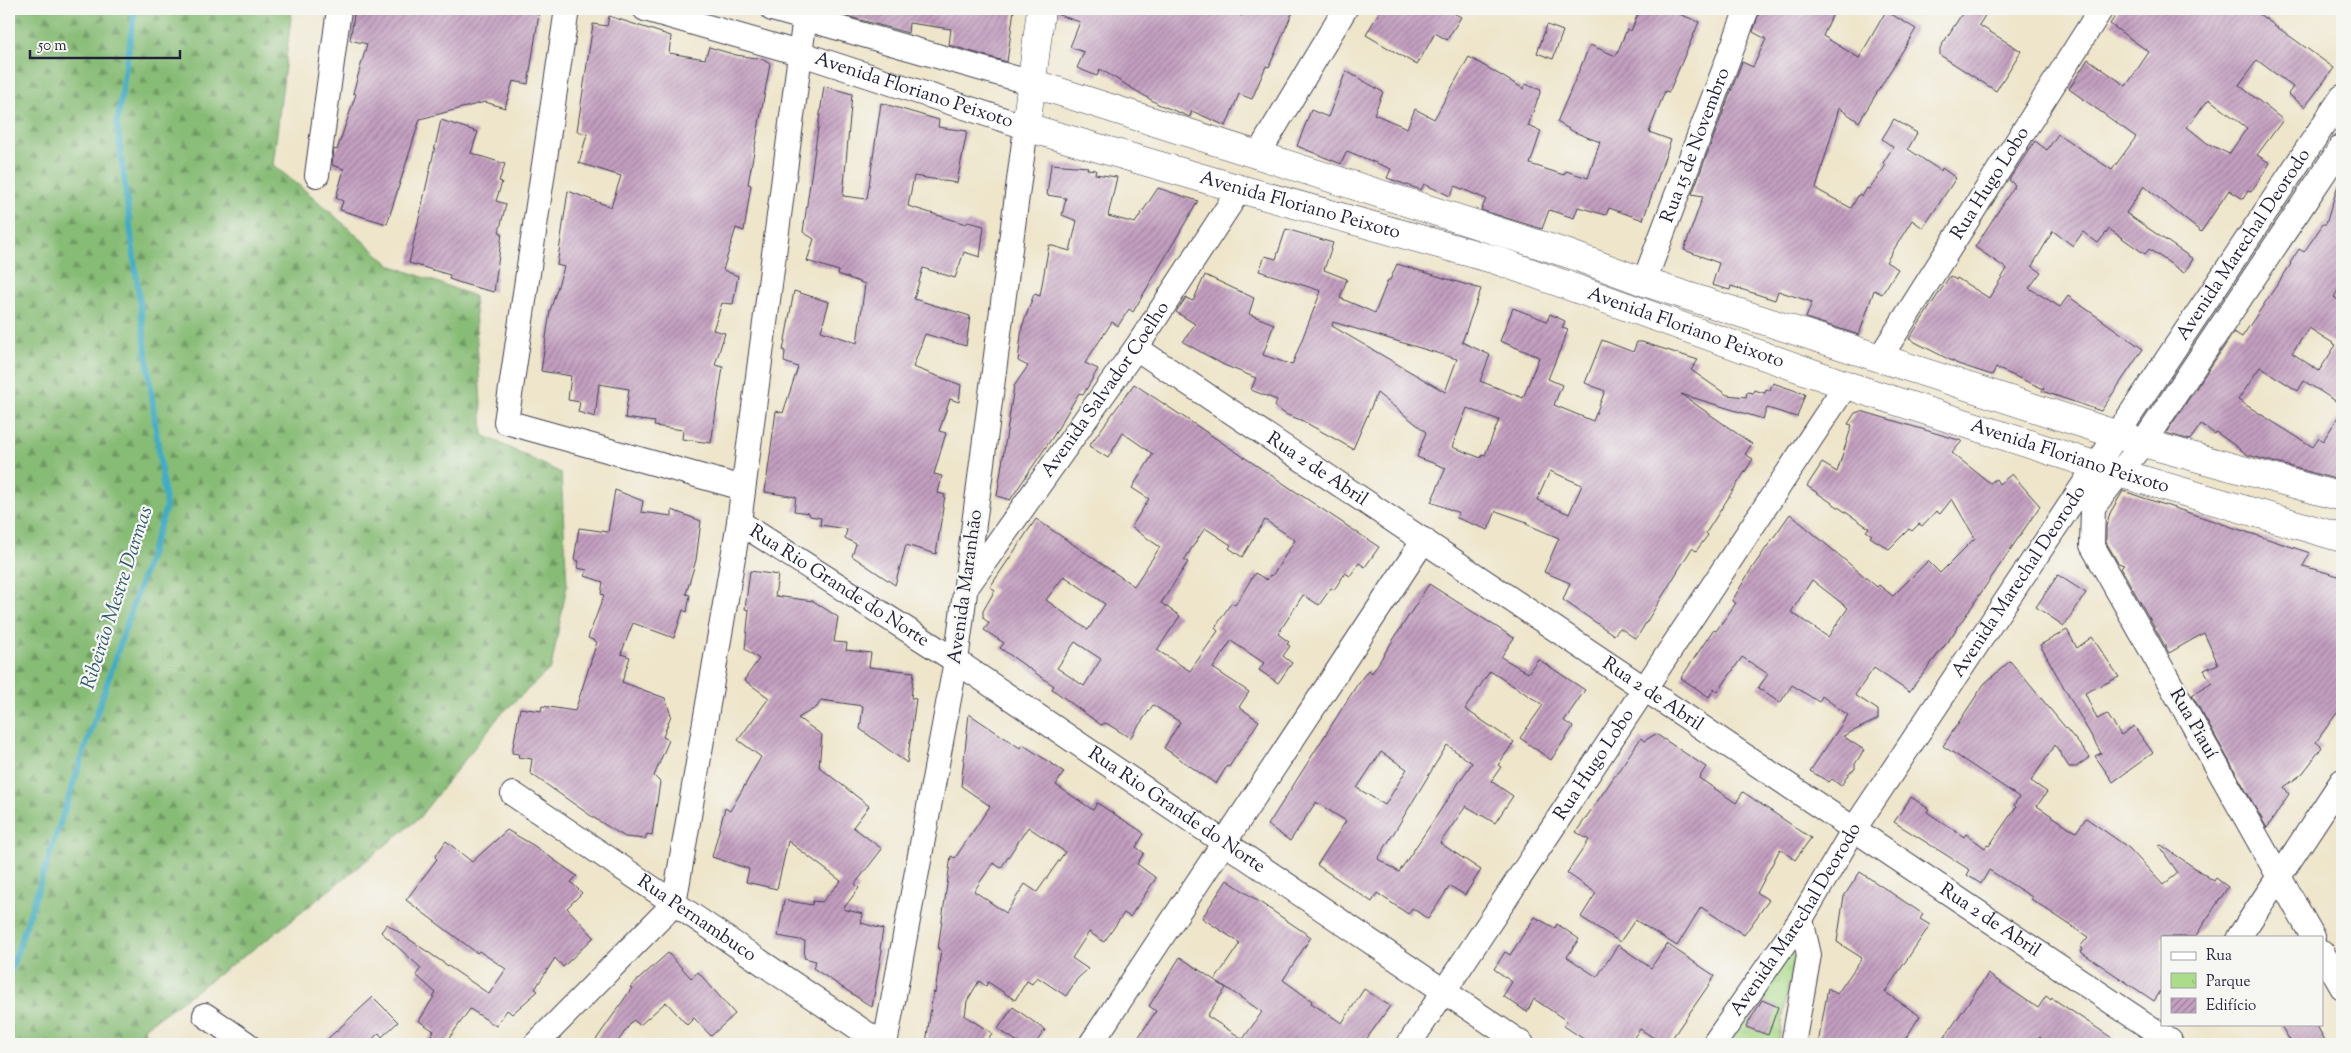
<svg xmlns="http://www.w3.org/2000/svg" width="2351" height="1053" viewBox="0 0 2351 1053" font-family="'Sorts Mill Goudy',serif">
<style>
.forest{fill:url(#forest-firs);stroke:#546f58}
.park{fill:url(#park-tufts);stroke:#667f62}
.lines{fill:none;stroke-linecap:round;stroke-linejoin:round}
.stream{stroke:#43acc2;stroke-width:6}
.building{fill:url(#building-hatch);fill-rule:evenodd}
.street-casing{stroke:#413f50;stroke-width:26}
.secondary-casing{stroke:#413f50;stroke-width:29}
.street{stroke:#fff;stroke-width:24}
.secondary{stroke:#fff;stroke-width:28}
.labels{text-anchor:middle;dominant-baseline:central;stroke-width:4.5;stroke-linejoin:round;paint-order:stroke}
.street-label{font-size:19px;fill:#22223b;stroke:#f6f6f2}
.water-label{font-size:20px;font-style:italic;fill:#2f5971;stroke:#f6f6f2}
</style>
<defs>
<pattern id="forest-firs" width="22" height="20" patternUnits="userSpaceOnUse" patternTransform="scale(1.25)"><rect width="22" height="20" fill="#87bc76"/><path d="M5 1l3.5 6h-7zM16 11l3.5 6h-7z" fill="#6e9862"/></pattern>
<pattern id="park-tufts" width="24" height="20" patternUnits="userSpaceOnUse" patternTransform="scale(1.25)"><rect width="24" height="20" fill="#aadc8a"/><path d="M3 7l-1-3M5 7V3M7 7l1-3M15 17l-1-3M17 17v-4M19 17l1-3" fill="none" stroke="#92bc78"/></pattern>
<pattern id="building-hatch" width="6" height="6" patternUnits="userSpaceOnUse" patternTransform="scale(1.25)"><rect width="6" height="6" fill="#c39fc0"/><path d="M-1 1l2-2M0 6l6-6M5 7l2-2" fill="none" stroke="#9e819d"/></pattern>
</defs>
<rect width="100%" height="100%" fill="#f6f6f2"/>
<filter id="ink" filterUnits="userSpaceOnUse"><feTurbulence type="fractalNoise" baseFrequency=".02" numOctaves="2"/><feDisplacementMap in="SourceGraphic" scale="10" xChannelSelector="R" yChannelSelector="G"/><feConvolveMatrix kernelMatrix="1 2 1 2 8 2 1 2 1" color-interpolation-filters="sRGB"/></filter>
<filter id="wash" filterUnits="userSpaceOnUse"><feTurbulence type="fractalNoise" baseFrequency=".0096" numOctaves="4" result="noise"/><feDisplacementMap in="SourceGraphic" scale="20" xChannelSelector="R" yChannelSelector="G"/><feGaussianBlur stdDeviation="1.12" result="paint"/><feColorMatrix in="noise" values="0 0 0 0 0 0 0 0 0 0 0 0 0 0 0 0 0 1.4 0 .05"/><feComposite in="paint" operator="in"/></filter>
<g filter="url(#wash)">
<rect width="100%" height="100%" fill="#eee5ca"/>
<!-- forest -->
<path class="forest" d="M9,9H292L273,165L312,196L390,265L474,296L483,435L561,473L567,585L551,668L500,715L418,819L273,935L144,1028L147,1044H9Z"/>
<!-- park -->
<path class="park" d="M1786,946L1794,957L1778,1044H1720Z"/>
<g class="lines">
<!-- stream -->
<path class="stream" d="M9,976L166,507L117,124L135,9"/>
</g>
<g id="blocks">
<!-- building -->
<path class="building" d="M355,9H537L536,14H539L528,84L513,81L505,108L485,102L420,119L387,224L340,210L343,201L336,198L344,169L332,165L334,149L337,150L356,94L353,93L367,44L350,40Z
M821,9H1014L1007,62L949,45L951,29L909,23L908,33Z
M1056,9H1224L1242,16L1246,9H1294L1269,67L1266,66L1252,99L1239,94L1226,126L1192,111L1190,117L1158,104L1100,69L1097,76L1077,68L1084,52L1070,47L1080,22L1056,14Z
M1381,9H1446L1461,17L1447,40L1435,33L1417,65L1366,35Z
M1640,9H1667L1699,22L1669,92L1665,91L1649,132L1671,140L1643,220L1609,208L1606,215L1578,207L1574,218L1549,210L1542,229L1481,210L1486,199L1455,186L1450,196L1424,184L1421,190L1387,178L1391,169L1347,151L1341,164L1297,146L1311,110L1328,117L1346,71L1383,92L1374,114L1407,128L1415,109L1434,119L1469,57L1524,89L1525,84L1541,90L1528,126L1541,131L1530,164L1564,175L1566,171L1588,178L1600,142L1574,132L1557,122L1590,45L1616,56L1627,29L1631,31Z
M1760,9H1835L1823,36L1859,58L1886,11L1916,29L1859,122L1839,108L1816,189L1851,208L1859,194L1862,196L1867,188L1869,189L1886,165L1883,163L1893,147L1882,139L1894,119L1917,133L1908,149L1941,171L1942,168L1956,178L1923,228L1912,220L1886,262L1898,269L1882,294L1874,290L1859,335L1806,318L1812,302L1778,291L1775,300L1731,286L1730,290L1712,285L1719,263L1684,250L1703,196L1692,194L1742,62L1753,67L1766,39L1753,32Z
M1965,9H1989L1979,25L2021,51L1996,91L1940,55V48Z
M2120,9H2252L2334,68L2305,107L2288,94L2293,87L2257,60L2239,85L2283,120L2257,155L2270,163L2251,192L2248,191L2243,199L2229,190L2201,232L2144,186L2126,213L2193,259L2184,273L2149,249L2145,254L2109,229L2098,243L2083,232L2073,246L2053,231L2032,266L2041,272L2029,288L2060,307L2068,296L2143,349L2101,411L2042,391L2044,389L1996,368L1992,375L1958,364L1909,339L1950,276L1956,280L1957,278L1989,298L2007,269L1975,247L2015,185L2009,180L2035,141L2047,150L2058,134L2112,170L2136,137L2069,89L2088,59L2126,86L2149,52L2110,24ZM2209,99L2247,128L2229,154L2207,143L2187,127Z
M609,16L671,36L669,53L705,59L709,47L736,55L762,59L770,64L748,184L751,185L744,231L736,228L723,270L738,276L733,304L722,303L713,330L725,333L715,365L723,367L711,443L682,439L683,430L654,426L655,422L625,418L629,389L599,384L595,417L578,412L580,402L568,400L571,376L541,371L550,311L564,267L557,265L568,191L611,207L621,176L579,163L587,134L577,131L593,24L607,26Z
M1547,25L1563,31L1553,59L1537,53Z
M824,86L852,94L843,196L867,199L881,103L939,120L938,127L967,131L957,183L914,176L908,206L966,224L968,222L984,226L980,257L964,252L955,278L923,268L914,299L970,316L966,346L925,334L913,367L961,385L959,402L950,399L939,431L946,433L934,474L942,476L938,493L945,495L936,554L906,545L895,585L852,556L856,544L845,538L847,529L820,525L821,518L810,516L809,513L794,511L796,497L765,492L776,411L783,413L798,367L784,362L785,351H783L794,291L829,302L821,331L857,343L865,284L838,274L839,271L807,261L814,239L803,232Z
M441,120L478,132L471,153L505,164L499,181L502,182L496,201L506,204L499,232L502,233L494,292L467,285L449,279L450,275L409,263Z
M1051,164L1088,167L1087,169L1096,170L1095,174L1117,177L1108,216L1135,223L1158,188L1198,201L1133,312L1129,309L1118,326L1112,322L1085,363L1098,369L1083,395L1079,393L1054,435L1010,500L997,496L1014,386L1028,366L1018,361L1022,327L1034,294L1040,296L1049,245L1070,251L1077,221L1062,215L1066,198L1047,195Z
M2338,185H2342V284L2334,297L2342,303V405L2304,381L2298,391L2260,367L2238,400L2313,447L2319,438L2323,441L2342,411V481L2248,455L2216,432L2215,434L2201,424L2190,440L2166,433L2234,332L2242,337L2291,264L2290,263L2299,249L2304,252L2323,224H2326ZM2309,328L2336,345L2319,371L2292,353Z
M1286,229L1333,243L1324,270L1347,279L1340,298L1375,313L1388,280H1390L1397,264L1481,289L1462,342L1490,355L1480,381L1523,398L1539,357L1500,341L1513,308L1547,321L1550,314L1565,321L1562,328L1568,330L1548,379L1562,385L1554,405L1593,421L1605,391L1585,383L1602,340L1633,352L1637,342H1642L1698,360L1691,370L1727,395L1746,397L1747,392L1753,393L1754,390L1765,393L1766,389L1770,390L1773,383L1805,394L1797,417L1767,408L1763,419L1681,394L1752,444L1745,454L1753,459L1706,533L1708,535L1696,551L1692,548L1636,639L1620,628L1614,635L1563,600L1570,583L1544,572L1559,538L1526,524L1527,522L1496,511L1488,530L1457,518L1459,513L1431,502L1446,468L1417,457L1426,432L1377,393L1353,449L1301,420L1287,415L1275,407L1277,400L1251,390L1256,378L1224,365L1183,342L1195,324L1176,312L1186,298L1193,301L1205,275L1254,298L1249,314L1274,324L1263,355L1292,365L1321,291L1259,271L1265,256L1276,259ZM1333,322L1457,359L1445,392L1332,326ZM1467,408L1499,420L1485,455L1482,454L1481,458L1452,447ZM1550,471L1582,485L1569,514L1537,500Z
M1134,384L1379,547L1365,567L1359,563L1350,576L1345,573L1334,590L1331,588L1319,605L1303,595L1278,634L1289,642L1287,644L1290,646L1283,656L1292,663L1278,683L1259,670L1264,663L1231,641L1213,668L1249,692L1239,707L1259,721L1229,767L1227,766L1216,784L1164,748L1180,722L1153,705L1130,738L1106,723L1101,725L1052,689L1054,686L1000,648L1004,643L984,630L989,623L983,618V611L995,590L990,587L1036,519L1134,586L1160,547L1131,527L1149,499L1132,488L1153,454L1123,433L1108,458L1089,446ZM1265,520L1295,540L1272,576L1270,575L1267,580L1255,573L1235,605L1231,603L1215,628L1218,631L1190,671L1157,650L1180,616L1161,603L1188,562L1184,560L1205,528L1231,545L1229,548L1242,557ZM1064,576L1105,604L1088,630L1046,600ZM1075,642L1101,659L1084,686L1057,668Z
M1861,411L1962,441L1952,453L1990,483L1996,479L1999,484L2012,474L2040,506L1949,640L1909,692L1874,668L1855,695L1878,710V719L1843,736L1864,750L1855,764V769L1849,773L1841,786L1832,779L1829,782L1810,771L1848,715L1822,696L1819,702L1792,685L1780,703L1758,688L1768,674L1742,657L1718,692L1714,689L1709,697L1681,678L1713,630L1716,631L1736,603L1732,601L1750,571L1790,514L1877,587L1879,585L1893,596L1928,561L1940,573L1975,538L1952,499L1940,514L1936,511L1922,526L1919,524L1912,531L1909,529L1889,549L1870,537L1872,535L1866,531L1869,528L1807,486L1822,463L1837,472L1852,425L1848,424L1855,413ZM1812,580L1848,608L1828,637L1791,612Z
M615,490L643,501L641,512L672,516V510L701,521L696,560L686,594L690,595L687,612L683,610L674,638L633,623L621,654L630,657L622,682L665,698L671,715L663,737L669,740L654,776L660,782L652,835L647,834L645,839L625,837L594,818L530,773L532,759L518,757L519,754L512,753L520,708L541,711L542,706L575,711L597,642L588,638L604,595L601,594L603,582L585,576L587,570L577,568L579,561L574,560L579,528L608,532Z
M2123,491L2310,553L2303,566L2342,577V706L2316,742L2322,747L2309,765L2302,774L2284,787L2289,794L2267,828L2192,695L2212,683L2204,670L2218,664L2204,633L2169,653L2121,568L2124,565L2118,563L2106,542V526L2110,513Z
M750,571L778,575L775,596L813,601L838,617L834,642L847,643L846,650L871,653L869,667L914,672L911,698L916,699L907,763L860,729L863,706L821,700L817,707L798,718L822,735L819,767L869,806L853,827L882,849L855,884L859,888L843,909L863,914L861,923L883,929L880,949L882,950L872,1007L813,968L816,961L804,958L805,941L778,936L784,900L812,905L813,901L822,902L841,881L788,841L777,889L746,882L749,869L712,857L725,808L730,811L761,757L738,740L769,698L744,680L759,659L745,649L749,610L745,609Z
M2058,575L2086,593L2064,626L2036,607Z
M1429,584L1514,638L1501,657L1528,673L1538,659L1585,690L1564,721L1573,727L1551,760L1520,738L1543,705L1490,671L1465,709L1514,742L1498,765L1501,767L1491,781L1513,796L1495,823L1466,806L1440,843L1481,870L1465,895L1450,886L1428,919L1412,908L1408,914L1377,893L1372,902L1317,865L1346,821L1316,802L1290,841L1268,825L1357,685L1368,670L1372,673ZM1447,745L1472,763L1399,872L1378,859ZM1381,752L1407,769L1385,805L1357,788Z
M2067,630L2077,648L2092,637L2119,677L2085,693L2097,719L2107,714L2121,735L2134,726L2153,753L2113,782L2095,756L2101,753L2040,645Z
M2010,661L2090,757L2076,767H2069L2055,745L2031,781L2047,792L2037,806L2076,832L2086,818L2129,848L2163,885L2178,873L2159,846L2161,845L2214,881L2216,878L2228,887L2195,937H2162V989L2154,1001L2081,952L2083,949L2080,947L2088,937L2031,899L2032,897L1989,870L1981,884L1967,875L1970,870L1894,822L1911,797L1929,809L1927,812L1964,837L1966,834L1985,848L1987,845L1989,846L2016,807L2014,805L2019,797L1943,746L1984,684Z
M969,714L1020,748L1022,744L1064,772L1056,785L1093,810L1097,803L1141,831L1144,834L1136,847L1144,853L1137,864L1156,878L1130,917L1124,913L1104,942L1089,932L1072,958L1088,969L1077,979L1066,996L1037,977L1032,984L1027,981L1015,1000L988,982L986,986L979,981L967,1001L965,1016L992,1033L985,1044H926L933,992L935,993L941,950L938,949L951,856L955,858L990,806L961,786ZM1028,827L1065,852L1037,892L1025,884L1006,913L974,891L993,863L1001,868Z
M1656,734L1706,767L1699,778L1736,803L1743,792L1811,838L1795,860L1780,849L1757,893L1769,900L1744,935L1701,907L1677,946L1635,920L1620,942L1581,917L1596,893L1567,873L1589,840L1576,832L1641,738L1644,741Z
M507,830L533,845L577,876L571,882L582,893L567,908L594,937L563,967L555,958L535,989L538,991L512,1014L507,1010L496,1026L470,1009L445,1044H425L434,1031L419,1021L436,993L416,975L421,968L381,932L387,924L489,994L506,969L479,951L477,953L406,900L437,859L435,857L446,841L472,862Z
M1860,872L1923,914L1920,919L1930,925L1885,992L1920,1016L1902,1044H1818L1828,988L1837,994L1862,958L1837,942L1844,896Z
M1227,880L1311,937L1283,980L1312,1001L1311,1003L1342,1023L1364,989L1390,1006L1363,1044H1134L1156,1011L1149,1006L1180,957L1226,988L1207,1016L1243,1039L1262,1012L1215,980L1240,943L1202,918Z
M1535,917L1555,928L1557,924L1579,939L1567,957L1597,977L1618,945L1651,968L1667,944L1715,976L1668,1044H1663L1640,1029L1629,1044H1591L1564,1026L1567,1021L1534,999L1527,1012L1503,996L1512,982L1494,969L1505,952L1510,955Z
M668,953L691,978L698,972L735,1014L711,1036L694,1018L687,1025L666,1002L640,1025L633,1020L616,1044H593L632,988L630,987Z
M1988,974L2038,1008L2046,996L2051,1000L2052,998L2121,1044H2052L2040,1036L2035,1044H1940Z
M373,997L398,1022L382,1037L379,1033L367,1044H322Z
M1762,1000L1778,1007L1768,1035L1746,1027Z
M1013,1007L1045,1030L1035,1044H1021L998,1029Z
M2280,1024H2316L2327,1044H2292Z"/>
</g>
</g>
<g filter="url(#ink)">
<use href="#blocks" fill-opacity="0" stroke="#413f50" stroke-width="1"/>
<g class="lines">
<defs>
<g id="street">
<path d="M567,9L506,422L743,488"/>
<path id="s1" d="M645,9L802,54L1026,127L956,661L885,1044"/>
<path d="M772,9L1032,83"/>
<path d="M1257,156L1345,9"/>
<path d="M317,175L339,9"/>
<path id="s2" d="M1644,282L1747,9"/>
<path id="s3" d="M1136,348L2170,1041"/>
<path id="s4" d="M1879,359L2101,9"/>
<path id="s5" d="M739,522L956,661L1522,1044"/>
<path id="s6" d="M968,585L1136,348L1240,189"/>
<path id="s7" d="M513,794L882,1044"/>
<path d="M2239,937L2342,781"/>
<path d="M2313,937L2092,545L2093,507L2143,443L2342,146"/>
<path d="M2322,952L2342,987"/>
<path d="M205,1015L247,1044"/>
<path d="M536,1044L674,904L739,522L806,9"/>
<path d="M1091,1044L1424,540"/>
<path id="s8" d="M1409,1044L1846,385"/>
<path id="s9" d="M1714,1044L1801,919L1854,829L2342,97"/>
<path d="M1793,1044L1809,955L1801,919"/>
</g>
<g id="secondary">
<path id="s10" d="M1041,9L1026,127L1240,189L1496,260L1846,385L2119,473L2342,538"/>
<path d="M1032,83L1569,254L1644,282L2143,443L2342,497"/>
</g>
</defs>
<!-- street casing -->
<use href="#street" class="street-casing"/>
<!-- secondary casing -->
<use href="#secondary" class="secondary-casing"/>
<!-- street -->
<use href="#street" class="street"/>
<!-- secondary -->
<use href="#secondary" class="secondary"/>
</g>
</g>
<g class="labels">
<!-- street labels -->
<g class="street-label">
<text stroke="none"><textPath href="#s1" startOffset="281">Avenida Floriano Peixoto</textPath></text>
<text stroke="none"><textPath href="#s2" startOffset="146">Rua 15 de Novembro</textPath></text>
<text stroke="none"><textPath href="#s4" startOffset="208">Rua Hugo Lobo</textPath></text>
<text stroke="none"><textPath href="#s10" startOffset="404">Avenida Floriano Peixoto</textPath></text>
<text stroke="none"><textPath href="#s9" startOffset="959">Avenida Marechal Deorodo</textPath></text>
<text stroke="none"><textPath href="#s10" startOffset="809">Avenida Floriano Peixoto</textPath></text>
<text stroke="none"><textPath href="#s6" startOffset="239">Avenida Salvador Coelho</textPath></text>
<text stroke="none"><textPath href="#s10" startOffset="1214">Avenida Floriano Peixoto</textPath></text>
<text stroke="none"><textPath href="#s3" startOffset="218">Rua 2 de Abril</textPath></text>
<text stroke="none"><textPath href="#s9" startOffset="554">Avenida Marechal Deorodo</textPath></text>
<text stroke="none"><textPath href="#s5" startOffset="119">Rua Rio Grande do Norte</textPath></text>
<text transform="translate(966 587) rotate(-82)">Avenida Maranhão</text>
<text stroke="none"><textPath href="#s3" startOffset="622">Rua 2 de Abril</textPath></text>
<text transform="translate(2193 724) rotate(60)">Rua Piauí</text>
<text stroke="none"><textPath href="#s8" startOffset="335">Rua Hugo Lobo</textPath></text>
<text stroke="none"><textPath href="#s5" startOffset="524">Rua Rio Grande do Norte</textPath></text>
<text stroke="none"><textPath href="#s7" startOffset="222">Rua Pernambuco</textPath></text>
<text stroke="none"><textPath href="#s9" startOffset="149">Avenida Marechal Deorodo</textPath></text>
<text stroke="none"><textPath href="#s3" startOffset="1028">Rua 2 de Abril</textPath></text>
</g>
<!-- water labels -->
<g class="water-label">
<text transform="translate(118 598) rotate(-72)">Ribeirão Mestre Darmas</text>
</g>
</g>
<!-- margin -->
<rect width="2351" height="1053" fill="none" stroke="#f6f6f2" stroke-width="30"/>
<!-- legend -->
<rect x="2161" y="936" width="162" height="90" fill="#f6f6f2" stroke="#a1a1a9"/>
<rect x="2171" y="952" width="25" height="8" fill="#ffffff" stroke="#a1a1a9"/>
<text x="2206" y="960" font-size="15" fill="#22223b">Rua</text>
<rect x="2171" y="973" width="25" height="15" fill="url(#park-tufts)" stroke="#a1a1a9"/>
<text x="2206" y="986" font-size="15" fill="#22223b">Parque</text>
<rect x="2171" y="998" width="25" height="15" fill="url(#building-hatch)" stroke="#a1a1a9"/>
<text x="2206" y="1010" font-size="15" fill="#22223b">Edifício</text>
<!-- scale -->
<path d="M30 50v8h150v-8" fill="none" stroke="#22223b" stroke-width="2.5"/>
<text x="38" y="50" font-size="15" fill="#22223b" stroke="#f6f6f2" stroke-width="4" paint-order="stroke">50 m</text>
</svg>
